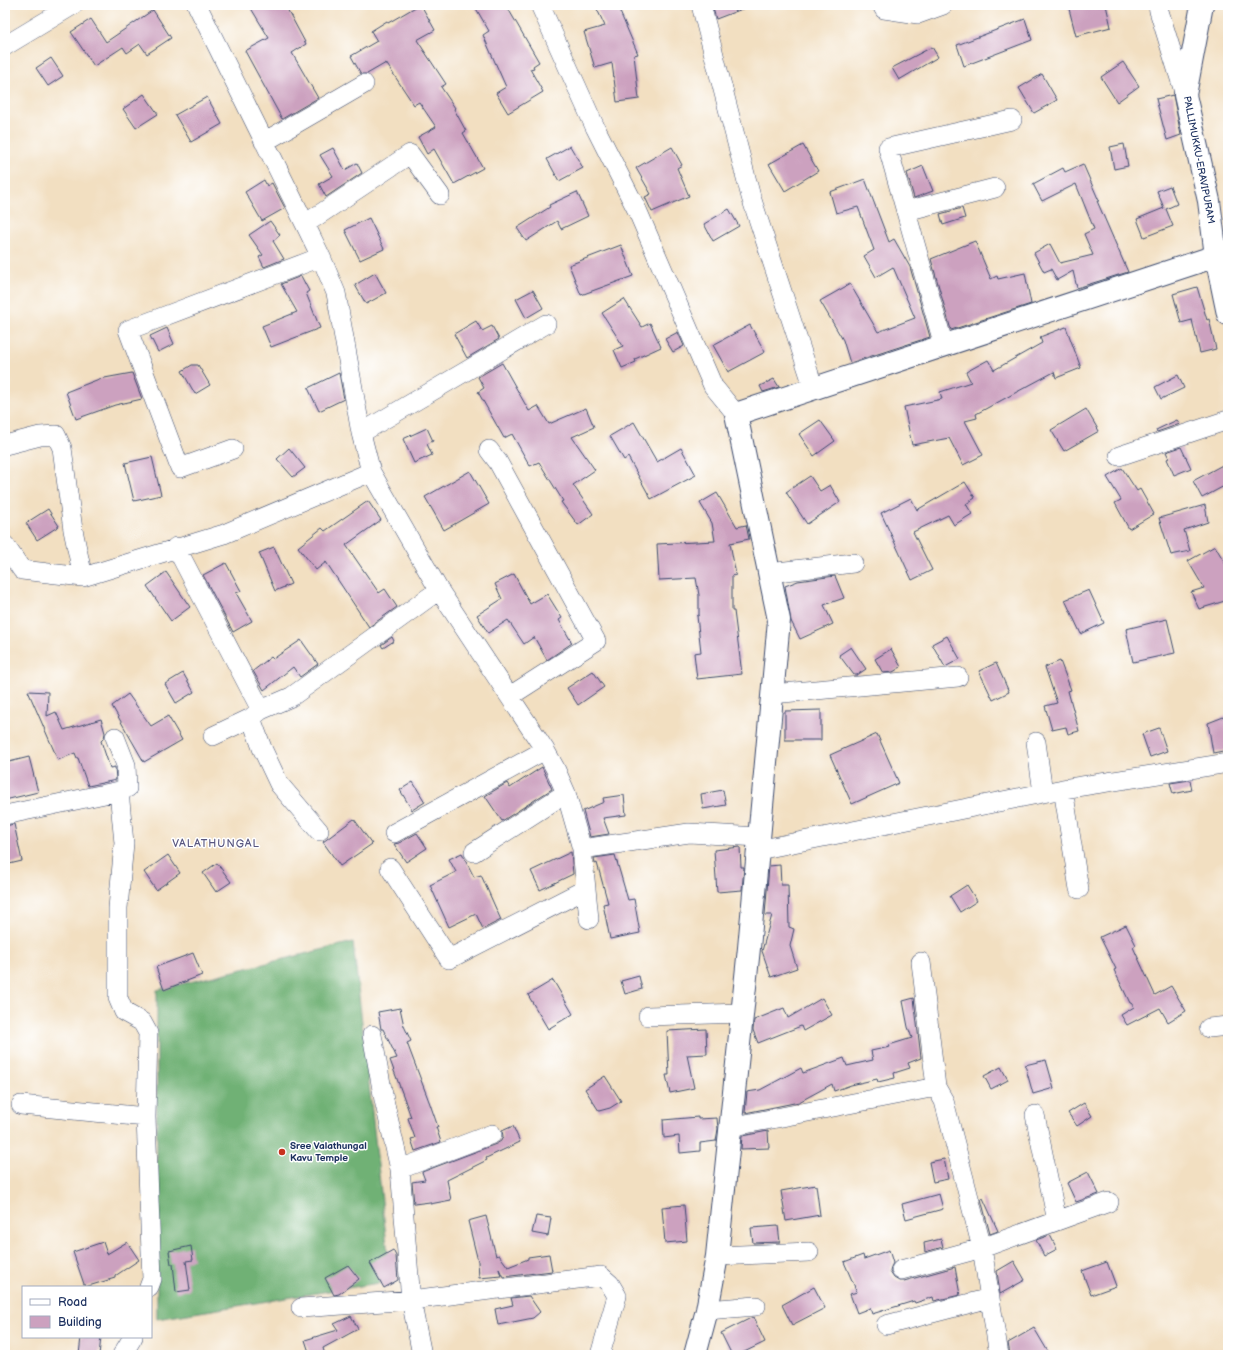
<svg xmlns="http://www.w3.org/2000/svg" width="1233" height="1360" viewBox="0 0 1233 1360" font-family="'Balsamiq Sans',sans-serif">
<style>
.forest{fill:#6fb174;stroke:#457069}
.building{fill:#cca1bf}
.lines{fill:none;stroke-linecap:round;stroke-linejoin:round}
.street-casing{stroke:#3b496d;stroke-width:20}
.secondary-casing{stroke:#3b496d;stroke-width:24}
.street{stroke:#fff;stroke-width:19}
.secondary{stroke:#fff;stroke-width:22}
.poi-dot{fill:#c8321e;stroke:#fff;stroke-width:1.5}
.labels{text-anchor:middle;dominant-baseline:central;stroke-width:3;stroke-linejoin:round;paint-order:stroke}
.street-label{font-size:10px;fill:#1b2f5e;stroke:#fff}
.poi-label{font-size:10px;font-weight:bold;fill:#1b2f5e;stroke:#fff;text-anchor:start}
.neighbourhood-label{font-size:11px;letter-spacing:1px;fill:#595780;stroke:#fff}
</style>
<rect width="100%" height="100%" fill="#fff"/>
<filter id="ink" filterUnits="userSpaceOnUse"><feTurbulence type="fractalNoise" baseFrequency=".025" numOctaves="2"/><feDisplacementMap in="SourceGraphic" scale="8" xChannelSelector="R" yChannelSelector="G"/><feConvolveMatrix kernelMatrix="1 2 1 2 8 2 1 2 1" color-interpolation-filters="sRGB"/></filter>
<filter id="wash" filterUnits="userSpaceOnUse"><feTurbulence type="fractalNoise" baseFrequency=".012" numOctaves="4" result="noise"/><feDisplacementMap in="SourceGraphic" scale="16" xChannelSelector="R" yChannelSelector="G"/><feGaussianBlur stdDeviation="0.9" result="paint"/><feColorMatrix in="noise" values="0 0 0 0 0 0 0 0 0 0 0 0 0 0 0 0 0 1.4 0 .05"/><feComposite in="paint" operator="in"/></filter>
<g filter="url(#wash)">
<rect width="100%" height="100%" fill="#f2dfc1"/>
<!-- forest -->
<path class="forest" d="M353,942L391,1281L157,1319V990Z"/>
<g id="blocks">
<!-- building -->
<path class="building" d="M249,5H285L306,44L292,53L318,98L282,119L245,51L269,38Z
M419,5H421L435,30L417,40L446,84L441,87L455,108L454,109L466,131L463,133L483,168L454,184L434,149L427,154L418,137L436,127L419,102L414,105L386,63L367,74H361L351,56L377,41L371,31L387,21L388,23Z
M474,5H506L539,62L533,66L534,68L530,69L543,92L508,113L496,93L506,87L483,35L489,31Z
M595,5H617L638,54L634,55L639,99L617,102L612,63L595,68L584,32L605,26Z
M712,5H749L750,6L716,19Z
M1068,5H1106L1111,27L1076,36Z
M153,10L171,38L147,54L140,44L127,53L123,47L94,66L71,32L91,19L106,42Z
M1025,19L1032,40L964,66L957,45Z
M932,47L938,57L899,80L892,68Z
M51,58L63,76L48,86L36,68Z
M1123,62L1139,86L1117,102L1101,77Z
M1042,74L1057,100L1034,113L1019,88Z
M144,94L158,114L136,128L123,109Z
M1173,95L1181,135L1167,140L1156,99Z
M207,97L222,124L191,142L175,115Z
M1124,144L1128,166L1114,169L1110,147Z
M803,145L818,171L785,191L769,164Z
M570,146L583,168L559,181L547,159Z
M672,147L682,165L677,168L689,196L652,212L645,197L651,194L636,168Z
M333,148L345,170L357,163L362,173L326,197L319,184L333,176L320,155Z
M1083,164L1099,201H1097L1128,272L1077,288L1073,271L1057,280L1051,269L1044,272L1034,253L1050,244L1060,263L1093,255L1084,234L1094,229L1076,184L1042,201L1033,184L1063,168L1065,172Z
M923,166L933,191L914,198L907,173Z
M865,179L889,242L894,239L910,267L930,337L850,363L843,340L820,301L850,284L878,332L915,318L893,267L876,277L864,256L874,250L858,207L836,213L830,192Z
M264,180L267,186L272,183L285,208L262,221L245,192Z
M1170,186L1177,204L1166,209L1173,226L1144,237L1137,219L1164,208L1157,191Z
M577,192L588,216L561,229L557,221L526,241L517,228L550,207L549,205Z
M962,208L965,218L943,225L940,214Z
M729,209L739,226L713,241L704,224Z
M369,218L384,249L360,260L345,230Z
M270,221L280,235L273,241L284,259L264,267L259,257L263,255L249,235Z
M975,241L991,279L997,276L998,279L1025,273L1031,304L951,330L931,259Z
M621,245L633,276L581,295L569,265Z
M375,273L386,293L366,304L355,285Z
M301,276L309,291L306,293L320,328L271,347L262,326L297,312L281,284Z
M1197,287L1207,320L1209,319L1216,349L1200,353L1192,320L1181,323L1173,294Z
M533,290L543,308L526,318L516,299Z
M624,299L642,327L650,323L661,347L635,359L636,362L622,368L614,350L623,346L602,313Z
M476,321L482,331L492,326L499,339L467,358L454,334Z
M750,325L765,352L728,372L713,345Z
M1066,327L1081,368L1056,378L1054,372L976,414L977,418L965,421L983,455L963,465L949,438L912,445L904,407L942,399L940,392L971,382L966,372L988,360L994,370L1042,343L1040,337Z
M167,328L174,344L158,352L150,336Z
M678,332L684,346L673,352L665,339Z
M502,363L529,411L538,406L549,424L586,408L594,427L572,437L595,470L573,485L593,514L578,525L561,502L563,501L539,462L530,466L512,434L504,438L478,392L484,388L478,377Z
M192,365H198L210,385L195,394L182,371Z
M132,373L142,399L115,405L76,419L66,392L99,379Z
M339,373L344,399L319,411L308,388Z
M1178,375L1184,388L1161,399L1155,387Z
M774,379L779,387L763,392L760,386Z
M1086,409L1099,431L1064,451L1051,430Z
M820,420L835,441L814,456L799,434Z
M1177,420L1180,424L1157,432L1156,430Z
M634,422L657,462L681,448L696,475L651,499L628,457L624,460L610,436Z
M427,428L433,441L427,444L432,455L414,463L403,439Z
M1181,447L1191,468L1174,475L1167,459L1169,458L1166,452Z
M289,448L305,468L293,477L277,459Z
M152,457L161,495L134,501L125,463Z
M1228,462V484L1202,498L1193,481Z
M1122,468L1137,491L1140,489L1154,514L1129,529L1115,503L1121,500L1107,477Z
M470,471L489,504L444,530L425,497Z
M810,476L820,491L830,485L840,502L807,524L786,492Z
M965,482L975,498L966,504L972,514L954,525L948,515L913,532L932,570L912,580L881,513L911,498L917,510Z
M717,493L737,527L746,525L749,539L730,543L736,575L732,576V611H734L742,674L697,679L694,653L701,652L697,616L699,615V595L696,578L659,580L657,544L715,541L712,523L700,503Z
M368,501L381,520L346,545L379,593L385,589L397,607L369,627L326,562L316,570L298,547L322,528L325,531Z
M1205,505L1208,522L1184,530L1190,551L1171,555L1159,518Z
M48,509L59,526L37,540L26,523Z
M1215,546L1228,568V600L1199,609L1191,592L1204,588L1188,561Z
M274,547L291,584L275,591L259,553Z
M226,563L241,591L236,593L252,621L233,632L203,575Z
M166,572L190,607L171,621L147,586Z
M514,574L530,604L547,594L562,618L559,620L572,643L547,660L534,637L524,644L508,620L488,633L477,615L502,599L495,584Z
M835,576L844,598L824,605L833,624L800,639L791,621L785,586L798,581Z
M1089,590L1104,623L1081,634L1065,600Z
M1167,619L1175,653L1133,662L1126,629Z
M947,636L960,659L945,667L932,644Z
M392,637L394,641L383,648L381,645Z
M301,640L318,664L300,677L293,667L264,690L253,671L271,657L273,659Z
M851,647L866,669L857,675H854L839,655Z
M891,649L901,667L893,672L883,673L875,659Z
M1060,661L1071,690L1068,691L1079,731L1068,734L1066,727L1052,730L1045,706L1057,703L1045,667Z
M996,663L1009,692L993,700L979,671Z
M593,671L604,687L578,705L567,688Z
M183,673L194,692L176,703L165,684Z
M28,691L48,692L47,716L56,712L64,730L101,719L105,733L104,738L101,741L110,768L115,767L116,780L88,786L78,758H77L75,753L58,760Z
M128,694L151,726L168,716L182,740L144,762L112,706Z
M821,710V740H785V711Z
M1226,716L1228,725V750L1213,753L1208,723Z
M1159,728L1167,751L1150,757L1142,734Z
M877,734L899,783L852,804L830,755Z
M29,757L38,792L5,800V763Z
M542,767L552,789L502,821L485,796L507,783L510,788Z
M1190,780L1192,790L1173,794L1170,783Z
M413,782L425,802L412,810L400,790Z
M723,790L726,805L703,809L701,794Z
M624,795L626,815L603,818L609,834L590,837L583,811L604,802L603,798Z
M354,819L372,844L340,866L323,842Z
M14,824L22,861L5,865V826Z
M417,833L427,848L406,862L394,844L399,843Z
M740,847L741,867H744L742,890L717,892L714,850Z
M571,852L573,874L540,890L531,871Z
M462,853L474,877L481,875L501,920L483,929L476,914L449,927L430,885L456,872L449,859Z
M168,855L180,873L156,890L144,872Z
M615,855L628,900L634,899L640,933L610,939L603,904L608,903L597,863L595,864L594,858Z
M217,863L231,882L216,892L203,873Z
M780,865L781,885H788L789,927L794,929L790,946L797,968L771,977L762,951L772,915H765L769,866Z
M967,885L977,901L960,912L950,896Z
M1126,925L1136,945L1133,947L1155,995L1171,986L1186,1011L1168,1022L1160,1008L1127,1025L1121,1015L1134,1007L1131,1003H1130L1114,970L1116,969L1100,937Z
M193,953L202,975L164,990L156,967Z
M639,976L642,989L625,994L621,981Z
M553,980L573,1014L548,1029L528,995Z
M822,998L832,1015L803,1031L801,1026L758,1043L753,1030L754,1020L784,1008L788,1018Z
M914,998L921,1058L908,1063L910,1068L894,1073L895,1078L878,1082L877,1079L851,1085L834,1091L832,1084L799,1102L745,1113L747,1092L760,1090L801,1068L803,1073L844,1058L847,1066L873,1060L871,1051L890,1047L889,1045L912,1038L908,1027L903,1001Z
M400,1008L404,1026L411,1041L407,1043L430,1104L438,1127H436L441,1142L415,1151L411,1139L415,1138L408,1118L411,1117L390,1060L397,1058L383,1029H381L378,1012Z
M706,1029L707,1054L687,1055L694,1088L670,1093L666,1075H669L667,1031Z
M1046,1060L1054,1088L1033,1094L1025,1065Z
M1001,1067L1008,1080L991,1089L984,1076Z
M605,1076L621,1101L610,1108L599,1111L585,1089Z
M1084,1103L1092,1116L1077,1126L1068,1113Z
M698,1117V1119L717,1118L718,1129L716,1141L700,1143V1151L680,1153L679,1136L664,1138L663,1120Z
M513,1126L520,1142L486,1158L487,1160L447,1180L451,1200L430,1204V1202L414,1204L412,1182L425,1180L422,1172L496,1144L501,1141L503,1136L502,1131Z
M768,1131L769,1148L741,1149L742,1136Z
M944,1159L948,1179L933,1182L929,1162Z
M1088,1172L1099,1194L1076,1202L1067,1183Z
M816,1185L820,1215L786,1221L781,1191Z
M939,1194L943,1209L906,1219L902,1204Z
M983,1198L998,1231L990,1234L981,1199Z
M684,1205L687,1241L665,1243L662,1207Z
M486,1216L496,1256L499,1255L508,1267L528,1259V1257L549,1254L552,1271L503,1277L499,1269L501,1276L479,1278L478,1261L468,1221Z
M536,1216L551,1218L548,1236L532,1233Z
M778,1226L780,1242L753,1243L751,1228Z
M1050,1235L1057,1249L1044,1256L1036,1240Z
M941,1239L943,1247L925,1252L924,1243Z
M103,1242L107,1254L127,1242L139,1260L115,1276V1278L85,1287L73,1252Z
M191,1246L193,1260L186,1261L190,1290L176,1292L173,1264H171L169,1251Z
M393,1250L396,1256L398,1280L384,1288L370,1263Z
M889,1250L893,1263L891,1267L890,1272L894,1278L899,1281H904L955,1267L960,1295L934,1301L933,1297L915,1303L914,1301L872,1314L870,1308L857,1313L850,1294L857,1292L844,1262L863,1255L864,1259Z
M1014,1261L1025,1280L1000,1294L997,1271Z
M1107,1262L1116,1286L1091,1295L1082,1271Z
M348,1265L359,1279L339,1294L334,1295L325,1278Z
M814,1287L825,1308L792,1325L782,1305Z
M529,1296L540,1312L533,1318L498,1325L495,1309L513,1305L511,1298Z
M351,1316L358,1329L323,1348L325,1355H310L305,1340L338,1330L334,1324Z
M753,1317L765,1342L738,1355H732L721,1333Z
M1034,1328L1050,1355H1010L1008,1343Z
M81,1337H101L99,1355H79Z"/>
</g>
</g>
<g filter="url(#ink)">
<use href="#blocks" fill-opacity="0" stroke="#3b496d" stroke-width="1"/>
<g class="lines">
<defs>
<path id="street" d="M197,5L305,224L321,257L336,293L361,433L371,472L439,590L545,750L555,768L566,793L582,849L689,833L759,837
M540,5L595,127L638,212L713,386L736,414
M701,5L751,197L814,389
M882,5L884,9L918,14L943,5
M1158,5L1159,11L1185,95
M5,46L73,5
M264,142L364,84
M906,211L995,188
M305,224L410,154L440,195
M944,346L888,148L1012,120
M361,433L546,324
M5,445L40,436L56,435L62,448L73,530L83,577
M233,449L180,468L128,330L321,257
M489,450L498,462L596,641L510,696
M1119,456L1228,420
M5,545L22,570L83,577L224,534L371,472
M176,547L261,710
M769,573L853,563
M772,694L958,677
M213,736L251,718
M115,737L126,765L127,788L119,791
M1036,742L1043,793
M1063,789L1079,889
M5,815L119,791L124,843L118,908V998L124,1012L142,1022L148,1033L146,1117L152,1279L149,1287
M319,831L279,784L262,748L251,718L261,710L291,697L439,590
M394,833L545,750
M582,849L589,919
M758,850L1063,789L1228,763
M474,852L566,793
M390,868L449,959L586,889
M921,962L936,1087
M648,1016L742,1013
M1209,1028L1228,1026
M372,1035L384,1100L400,1169L411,1300L422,1355
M21,1105L146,1117
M1035,1115L1057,1221
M730,1127L936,1087L944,1101L982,1248L999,1355
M400,1169L492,1134
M717,1256L809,1252
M901,1270L982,1248L1109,1202
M301,1308L411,1300L601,1276L610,1284L617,1296L600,1355
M707,1310L756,1306
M886,1325L990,1298
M122,1355L133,1337"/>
<path id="secondary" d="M1202,5L1185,95L1209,201L1216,256L1228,314
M695,1355L707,1310L717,1256L749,948L779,620L736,414L1216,256"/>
</defs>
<!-- street casing -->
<use href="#street" class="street-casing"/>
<!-- secondary casing -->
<use href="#secondary" class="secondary-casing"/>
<!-- street -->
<use href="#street" class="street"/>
<!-- secondary -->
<use href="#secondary" class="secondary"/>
</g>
</g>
<!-- markers -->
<circle class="poi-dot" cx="282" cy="1152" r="4"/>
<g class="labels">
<!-- street labels -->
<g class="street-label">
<text transform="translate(1199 160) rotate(79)">PALLIMUKKU-ERAVIPURAM</text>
</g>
<!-- poi labels -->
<g class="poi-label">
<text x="290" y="1146">Sree Valathungal<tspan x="290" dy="12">Kavu Temple</tspan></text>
</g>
<!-- neighbourhood labels -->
<g class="neighbourhood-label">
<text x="216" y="843">VALATHUNGAL</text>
</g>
</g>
<!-- margin -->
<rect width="1233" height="1360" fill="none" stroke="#fff" stroke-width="20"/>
<!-- legend -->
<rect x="22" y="1286" width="130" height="52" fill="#ffffff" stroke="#a4acbf"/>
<rect x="30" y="1299" width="20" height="6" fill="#ffffff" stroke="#a4acbf"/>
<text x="58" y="1306" font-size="12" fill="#1b2f5e">Road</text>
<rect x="30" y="1316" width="20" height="12" fill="#cca1bf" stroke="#a4acbf"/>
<text x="58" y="1326" font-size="12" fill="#1b2f5e">Building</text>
</svg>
